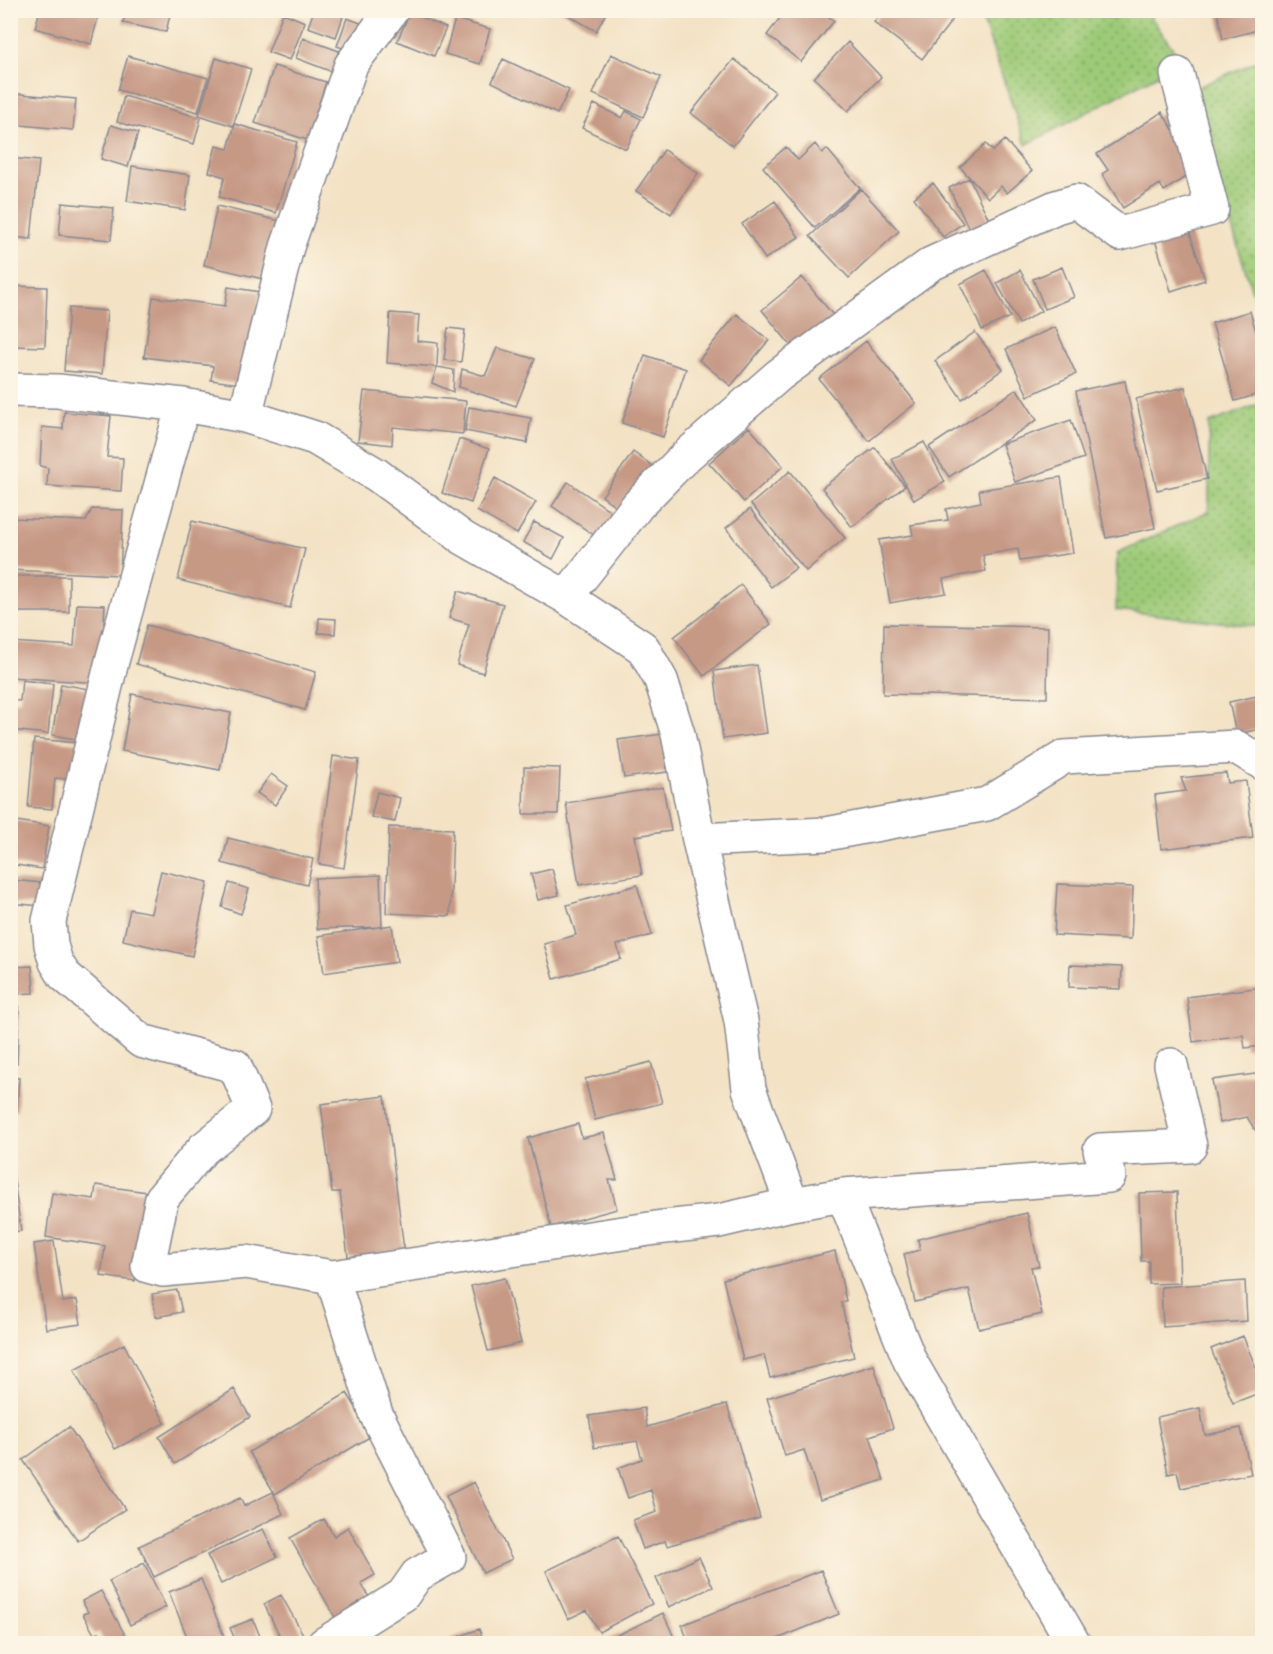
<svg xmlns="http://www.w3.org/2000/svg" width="1273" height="1654" viewBox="0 0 1273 1654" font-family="Dekko,sans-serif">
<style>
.grass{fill:url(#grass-dots);stroke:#5c7c6a;stroke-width:1.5}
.building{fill:#c69985}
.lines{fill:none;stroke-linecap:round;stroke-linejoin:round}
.minor-casing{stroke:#878891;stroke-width:36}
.minor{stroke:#fff;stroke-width:33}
</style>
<defs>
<pattern id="grass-dots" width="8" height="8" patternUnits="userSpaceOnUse" patternTransform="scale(1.5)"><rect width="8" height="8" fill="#9dca77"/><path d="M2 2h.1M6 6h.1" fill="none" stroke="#7fa465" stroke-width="1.8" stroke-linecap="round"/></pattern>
</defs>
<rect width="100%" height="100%" fill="#fcf5e5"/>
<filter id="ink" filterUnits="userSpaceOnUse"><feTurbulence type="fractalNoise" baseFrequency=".0167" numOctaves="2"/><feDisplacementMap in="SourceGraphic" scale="12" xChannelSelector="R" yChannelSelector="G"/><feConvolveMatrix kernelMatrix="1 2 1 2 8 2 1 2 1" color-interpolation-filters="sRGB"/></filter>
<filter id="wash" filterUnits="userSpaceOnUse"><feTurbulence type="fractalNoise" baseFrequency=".008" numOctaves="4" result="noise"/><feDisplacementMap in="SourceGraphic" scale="24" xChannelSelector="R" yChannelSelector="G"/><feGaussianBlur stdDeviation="1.35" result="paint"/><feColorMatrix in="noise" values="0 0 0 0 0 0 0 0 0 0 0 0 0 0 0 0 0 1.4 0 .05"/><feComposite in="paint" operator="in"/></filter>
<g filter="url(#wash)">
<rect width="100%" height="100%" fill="#f3e2c4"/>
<!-- grass -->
<path class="grass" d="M993,11H1147L1182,62L1026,145L983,21Z
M1262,59V323L1189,91Z
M1262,403V627L1116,610L1117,553L1209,511V423Z"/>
<g id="blocks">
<!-- building -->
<path class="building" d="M40,10H100L91,44L35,28Z
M126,10H171L166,32L123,23Z
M314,10H322L343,17L336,37L308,27Z
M559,10H608L596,31Z
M786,10H821L834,21L801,62L767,35Z
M883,10H960L922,59L874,22Z
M1217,10H1262V29L1223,39Z
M410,12L446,28L434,56L397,41Z
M283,13L305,22L290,60L268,52Z
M347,18L369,26L359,54L337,46Z
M455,19L490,29L480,64L445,54Z
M303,38L342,52L335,73L296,58Z
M848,42L881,77L848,111L814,78Z
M611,54L661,77L643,117L593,94Z
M128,56L208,78L198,112L118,90Z
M216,58L251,69L233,126L199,115Z
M503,59L569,90L557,114L492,82Z
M734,59L775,92L733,146L691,113Z
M274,66L326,82L307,140L255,123Z
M10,93L76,99L73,130L10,124Z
M124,96L201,118L194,144L117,122Z
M594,104L622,118L626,111L641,119L626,149L582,128Z
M1162,112L1198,169L1164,191L1160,184L1123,208L1102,174L1108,170L1097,154Z
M235,124L297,142L276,213L219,197L225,177L209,172L216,146L228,149Z
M111,125L138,133L128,167L101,159Z
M1005,140L1032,171L1007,193L1001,186L988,198L960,167L986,144L993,151Z
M815,144L822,153L827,149L860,188L815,228L763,167L786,147L798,160Z
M664,150L698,173L671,214L636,191Z
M10,158L39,161L31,239L10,237Z
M132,166L190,175L185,210L127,201Z
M969,178L993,228L973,237L949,188Z
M933,183L963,223L943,237L914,198Z
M861,189L899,231L849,278L810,236Z
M775,201L799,237L765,259L742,224Z
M62,203L114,208L111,240L59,235Z
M217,206L280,221L267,280L204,265Z
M1189,230L1205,280L1171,291L1155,240Z
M1062,267L1074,297L1045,309L1033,279Z
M986,270L1010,317L982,330L960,284Z
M1020,270L1041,311L1019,324L997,283Z
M802,277L837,320L797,353L762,310Z
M10,286L47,287L45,347L10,346Z
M228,287L260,292L248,385L211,380L213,366L144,357L153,297L225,306Z
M69,308L107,311L102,374L64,371Z
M1250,311L1262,352V393L1235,401L1212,323Z
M390,313L419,315L417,341L438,343L437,367L454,370L453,392L432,383L437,367L387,363Z
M737,314L769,340L731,386L699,360Z
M1055,327L1076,374L1028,396L1006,349Z
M448,328L465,330L461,362L444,360Z
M975,332L1003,369L962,399L935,361Z
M866,341L916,403L869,441L819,379Z
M497,348L535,359L516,406L459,387L462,369L485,376Z
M645,355L686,369L663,437L622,423Z
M1125,381L1155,528L1106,538L1076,391Z
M1185,387L1207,479L1157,490L1136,399Z
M1017,389L1037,420L949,477L929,447Z
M364,391L466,401L463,434L393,427L392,445L358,441Z
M469,407L531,418L527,443L465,431Z
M64,412L111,416L107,457L123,458L121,491L47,486L48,468L40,466L42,427L63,429Z
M1071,420L1084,458L1015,482L1002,444Z
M749,427L783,466L744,502L709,463Z
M459,439L489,449L471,503L442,493Z
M924,442L945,482L914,500L892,459Z
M875,447L905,486L852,527L822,488Z
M633,452L654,467L622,511L602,496Z
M790,471L845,538L806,571L751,504Z
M1061,477L1073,553L1020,561L1018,549L983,555L986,571L943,579L946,593L890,603L879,540L913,535L911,525L948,520L946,509L981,502L979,490Z
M495,478L536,502L517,534L477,511Z
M568,482L615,514L598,538L552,506Z
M92,509L123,510L120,575L10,570V518L86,521Z
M750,509L796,568L771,587L726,528Z
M192,521L305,549L290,608L178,580Z
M534,522L564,538L553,559L523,542Z
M10,576H69V612H10Z
M741,585L771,624L704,676L674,637Z
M458,591L503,604L483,673L457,665L469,624L449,618Z
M77,604L105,605L100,683L10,677V642L74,646Z
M319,618L336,619L335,634L318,633Z
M884,624L1048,627L1047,698L883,694Z
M147,625L316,672L305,710L136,664Z
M757,665L767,733L723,739L714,671Z
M22,680L53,684L48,734L10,730V700L20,701Z
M61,684L89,689L81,740L52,735Z
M132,694L231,713L220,770L122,751Z
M1262,695V729L1236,734L1229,702Z
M662,734L667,772L624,778L618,740Z
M34,739L79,743L76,780L55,778L52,809L28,807Z
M333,756L359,760L344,868L319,864Z
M524,767L560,768L558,814H523Z
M1226,773L1228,783L1246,781L1253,838L1161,849L1155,795L1186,791L1181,778Z
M271,774L288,786L275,805L257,793Z
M663,787L671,831L635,836L642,875L579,885L566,803Z
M377,792L400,798L395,822L371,817Z
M10,820L49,826L42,869L10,864Z
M389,827L453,829L450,916L386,913Z
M228,838L313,859L307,885L222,863Z
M552,869L559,895L538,900L531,874Z
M161,871L208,882L192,956L123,940L130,909L151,913Z
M380,875L382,927L317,929L315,878Z
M10,880L43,883L41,906L10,903Z
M229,883L249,889L241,914L222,907Z
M1057,884L1133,887L1131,939L1054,935Z
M637,885L652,935L617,945L621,959L554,979L544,944L576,935L567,905Z
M392,925L397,962L324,973L318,936Z
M1070,965L1122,967L1121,989L1069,987Z
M32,966L34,993L12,994L11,967Z
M1262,987V1046L1245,1048L1243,1035L1193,1042L1187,997Z
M10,1006H19L17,1063H10Z
M651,1062L662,1103L595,1120L585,1079Z
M1262,1073V1134L1255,1130L1247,1117L1220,1123L1212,1080Z
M10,1077L19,1078L17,1110H10Z
M385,1096L404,1250L348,1257L340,1192H332L321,1104Z
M578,1124L582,1138L604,1133L617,1180H609L617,1209L551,1227L528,1138Z
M13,1173L21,1231L10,1232V1174Z
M96,1185L147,1192L135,1281L101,1276L105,1246L46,1237L52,1193L94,1199Z
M1177,1192L1180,1283L1149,1284V1261H1141L1139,1193Z
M1027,1213L1039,1266L1031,1267L1042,1314L979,1329L969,1289L915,1302L904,1254L920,1250L918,1239Z
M54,1241L63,1302L77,1300L81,1324L46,1329L34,1244Z
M835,1251L846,1301L841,1302L854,1357L770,1378L764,1355L743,1360L723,1279Z
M505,1278L521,1343L488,1351L471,1286Z
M1245,1281L1247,1321L1163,1327L1161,1287Z
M177,1290L182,1312L156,1317L152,1294Z
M1243,1336L1262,1383V1392L1233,1403L1211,1349Z
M124,1344L165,1423L115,1449L74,1370Z
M874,1365L893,1428L870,1436L884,1480L820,1500L804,1450L785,1456L767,1398Z
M234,1389L250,1417L175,1464L159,1437Z
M347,1393L373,1435L275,1494L249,1452Z
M727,1404L760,1518L667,1546L665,1541L643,1549L633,1520L657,1512L651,1490L628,1498L618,1468L642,1459L637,1441L594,1448L589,1416L644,1408L647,1427Z
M1200,1408L1205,1435L1241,1428L1251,1474L1181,1488L1177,1472L1168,1474L1157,1417Z
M69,1427L125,1509L78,1541L23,1460Z
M474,1482L512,1559L483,1573L446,1496Z
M273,1492L283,1514L154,1577L139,1546L240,1498L244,1506Z
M324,1519L334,1536L348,1527L375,1575L361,1583L371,1601L337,1621L290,1538Z
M263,1529L277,1557L221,1584L207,1555Z
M618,1536L652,1604L599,1632L587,1610L568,1619L546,1571Z
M699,1557L713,1587L669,1607L656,1578Z
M144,1563L166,1607L130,1625L109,1581Z
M821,1570L839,1614L765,1644H689L682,1625Z
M201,1579L227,1644H190L169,1592Z
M101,1591L130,1644H105L99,1632L94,1634L83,1614L88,1612L82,1601Z
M281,1595L304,1636L290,1644H284L264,1604Z
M663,1613L677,1644H599Z
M253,1619L263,1644H237L230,1628Z
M479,1629L485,1644H443L442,1643Z"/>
</g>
</g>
<g filter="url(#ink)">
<use href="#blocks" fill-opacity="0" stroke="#878891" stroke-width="1.5"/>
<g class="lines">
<defs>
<path id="minor" d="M10,390L58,391L183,405L245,416L315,438L377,475L463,538L566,597L643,648L661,680L678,734L699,840L741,1021L749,1089L792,1204L843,1195L910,1361L1074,1644
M183,405L112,661L49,921L51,945L56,962L64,975L141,1041L235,1066L253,1109L203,1149L162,1198L148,1266L163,1270L246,1262L332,1277L656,1228L719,1221L792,1204
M245,416L287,247L351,65L392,10
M566,597L638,505L685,457L779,375L931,264L1056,207L1076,201L1120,234L1212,209L1177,74L1179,81
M699,840L826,834L987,804L1064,757L1236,747L1262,763
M843,1195L1109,1176L1100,1150L1190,1146L1171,1065
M324,1644L403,1595L417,1575L449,1557L376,1414L332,1277"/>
</defs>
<!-- minor casing -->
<use href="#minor" class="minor-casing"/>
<!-- minor -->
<use href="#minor" class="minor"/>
</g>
</g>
<!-- margin -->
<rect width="1273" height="1654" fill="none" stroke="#fcf5e5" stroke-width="36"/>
</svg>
